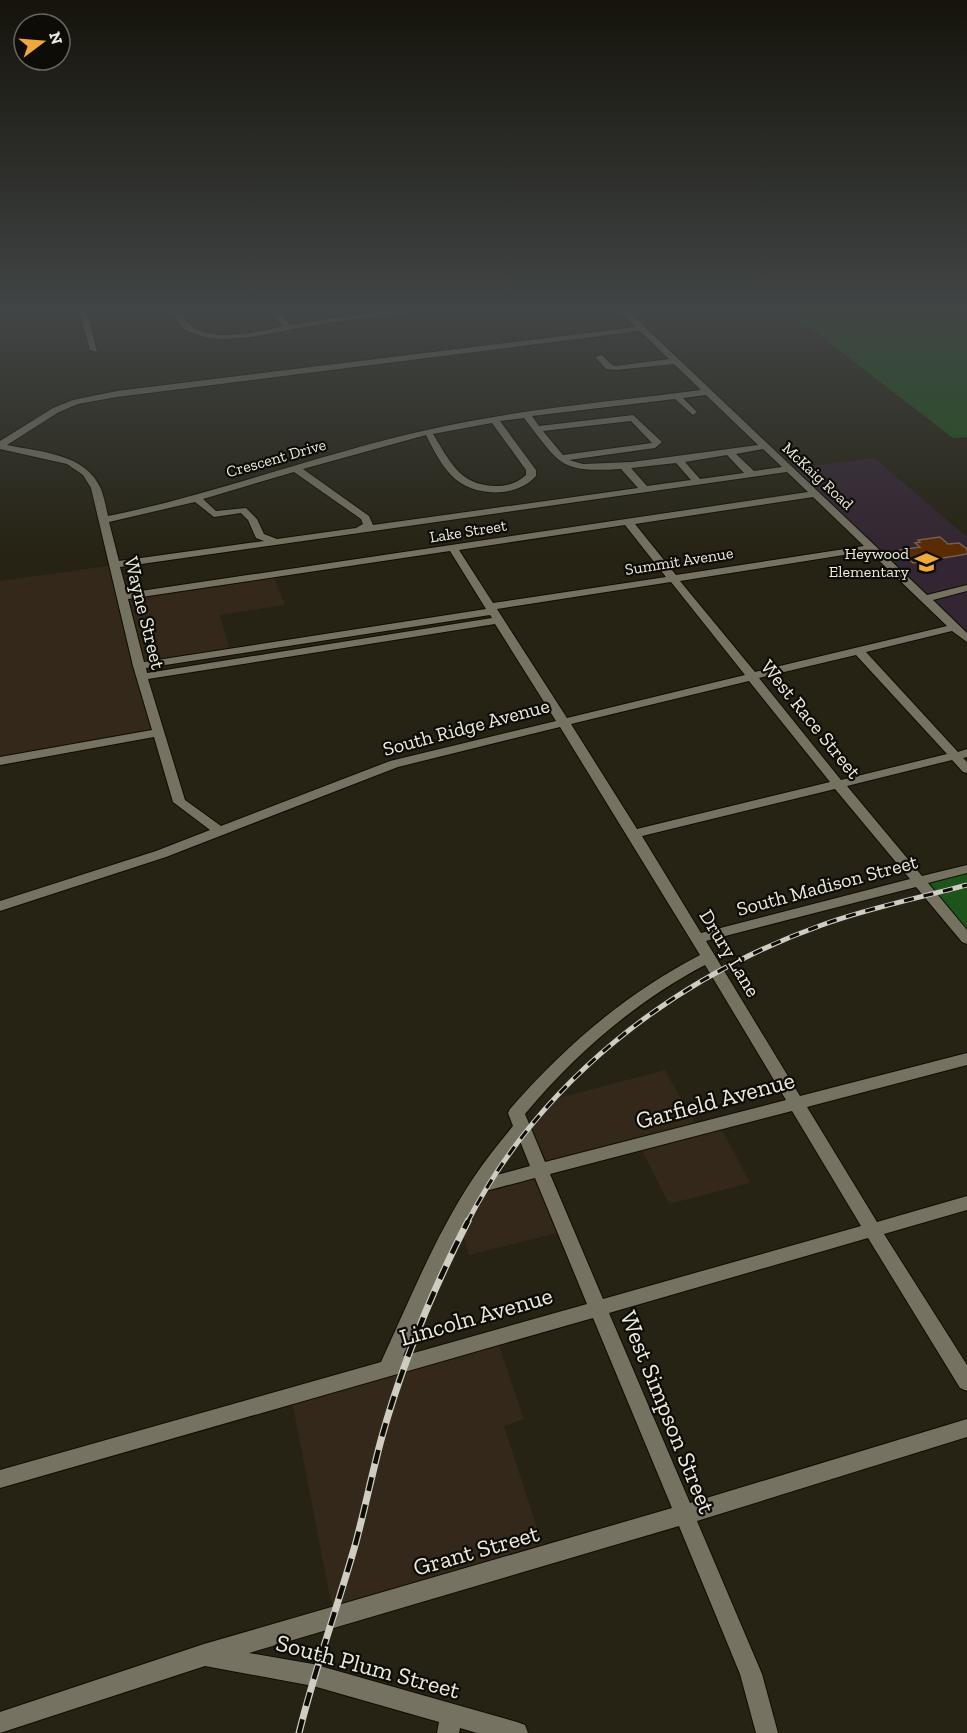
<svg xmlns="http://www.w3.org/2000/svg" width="967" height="1733" viewBox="0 0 967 1733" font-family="'Zilla Slab',serif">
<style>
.commercial{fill:#332819}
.education{fill:#332531}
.green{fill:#1d541b}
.building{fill:#5b2b01;stroke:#716157;stroke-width:1.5}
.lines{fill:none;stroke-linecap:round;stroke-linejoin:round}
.minor-casing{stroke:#0f0c02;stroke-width:2}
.minor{fill:#757261;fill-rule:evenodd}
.rail-far1-casing{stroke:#cfcdc2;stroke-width:5}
.rail-casing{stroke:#cfcdc2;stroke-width:7}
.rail-far1{stroke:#0e0c06;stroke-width:3;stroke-dasharray:10;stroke-linecap:butt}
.rail{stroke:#0e0c06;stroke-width:4.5;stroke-dasharray:14;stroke-linecap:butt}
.labels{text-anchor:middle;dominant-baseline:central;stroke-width:4.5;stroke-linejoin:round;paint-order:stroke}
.far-street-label{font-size:16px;fill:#eceae0;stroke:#0e0c06}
.far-poi-label{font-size:16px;fill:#eceae0;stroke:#0e0c06;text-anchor:end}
.street-label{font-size:20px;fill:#eceae0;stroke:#0e0c06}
.near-street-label{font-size:24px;fill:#eceae0;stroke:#0e0c06}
</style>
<rect width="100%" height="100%" fill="#262314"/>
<!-- commercial -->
<path class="commercial" d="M115,565L122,596L273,575L285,605L220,615L230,652L139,666L158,733L0,761V581Z
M665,1070L698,1129L719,1124L750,1183L669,1204L640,1146L540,1172L565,1231L469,1255L462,1232L487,1184L540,1172L525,1134L551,1100Z
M496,1337L524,1419L504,1426L546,1555L334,1618L291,1396Z"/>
<!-- education -->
<path class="education" d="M874,458L967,537V639L790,469Z"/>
<!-- green -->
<path class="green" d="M787,310H967V437L953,438Z
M967,869V939L920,880Z"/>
<!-- building -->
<path class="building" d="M940,537L948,544L959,543L967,549V554L913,563L900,550L920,547L915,543L920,542L918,540Z"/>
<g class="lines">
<defs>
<path id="minor" d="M79,310H87L97,352L90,350Z
M172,310H180C195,349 253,333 283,326L269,310H277L290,325L368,313L427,310L326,323L252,337L222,339L207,338L187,331L179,324Z
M618,310H627L927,595L967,585V591L933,600L967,633V642L952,631L866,652L958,752L967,749V757L963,758L967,762V773L963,772L952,760L847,786L922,876L967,865V873L928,883L967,930V944L962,942L916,887L706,941L800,1096L967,1053V1065L807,1107L877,1222L967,1196V1210L884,1234L967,1365V1391L960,1388L868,1238L609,1313L690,1503L967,1419V1437L697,1521L762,1674L778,1733H756L740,1674L679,1526L249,1653L313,1664L517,1722L525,1725L528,1733H477L460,1728L459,1733H437L439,1722L313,1686L205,1666L0,1733V1712L204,1644L672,1508L593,1318L0,1488V1470L381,1362C410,1299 436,1234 474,1177C486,1159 500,1142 513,1126L508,1113L510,1109C565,1046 625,994 700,955L560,727L398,767L166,857L0,911V901L156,851L210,830L173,802L154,737L0,765V757L152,730L133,666L91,488L83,475L67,464L0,449V441L53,408L73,400L117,391L636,327ZM640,331L669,359L616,366L612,365L602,355L595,357L606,369L616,370L674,364L701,390C610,402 517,409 427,430C319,454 216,494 108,516C106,507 104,497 101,489C86,453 39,452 7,445L59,412L78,404L117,397ZM706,395L758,445L632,462L583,464L569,460L655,448L662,442L633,415L539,426L532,416L675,399L693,415L697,412L683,398ZM524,418C560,464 558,473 621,469L638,488L373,525L369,516L303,469L426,435C433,449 440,463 451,475C471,497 516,499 536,476V470L500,421ZM631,421L652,443L563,455L543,431ZM492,423L526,470V475C517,483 508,486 495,486C459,485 450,461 433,434ZM763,449L782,467L754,471L736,454ZM727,455L744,473L700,479L685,462ZM676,463L691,480L647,486L631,468ZM294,472L361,519L363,524L356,528L277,539L264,534L257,519L246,508L216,511L203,499ZM787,472L808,492L127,593L120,567ZM813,497L864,546L676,575L635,524ZM195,502L214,517L241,513L248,520L256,538L264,541L119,561L109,522ZM625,525L666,577L493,603L459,550ZM450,551L486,609L144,662L128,599ZM869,551L947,626L755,672L680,581ZM671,582L745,675L567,718L497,609ZM490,615L492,618L147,673L146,668ZM495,624L556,721L390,761L221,826L185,800L148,679ZM856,655L947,754L841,780L759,678ZM749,681L830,782L637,829L571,724ZM835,789L910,879L701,933L642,836ZM705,965L786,1100L545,1162L525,1114C576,1053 635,1002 705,965ZM792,1111L861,1226L603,1299L550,1174ZM520,1141L530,1166L493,1176ZM535,1178L587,1304L403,1356L448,1255L482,1192Z"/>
</defs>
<!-- minor casing -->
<use href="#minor" class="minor-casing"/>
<!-- minor -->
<use href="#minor" class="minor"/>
<defs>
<path id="rail-far1" d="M467,1223C540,1081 673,978 822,925C868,908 919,898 967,885"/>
<path id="rail" d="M299,1733C315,1668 338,1606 356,1542C365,1508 372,1474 381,1440C402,1364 432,1291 468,1221"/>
</defs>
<!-- rail-far1 casing -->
<use href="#rail-far1" class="rail-far1-casing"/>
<!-- rail casing -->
<use href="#rail" class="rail-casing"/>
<!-- rail-far1 -->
<use href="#rail-far1" class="rail-far1"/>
<!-- rail -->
<use href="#rail" class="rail"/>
</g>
<!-- sky -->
<linearGradient id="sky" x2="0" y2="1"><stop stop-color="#15130b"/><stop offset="0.56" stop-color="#414545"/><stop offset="1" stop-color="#414545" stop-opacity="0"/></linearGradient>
<rect width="967" height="553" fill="url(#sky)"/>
<!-- icons -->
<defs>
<symbol id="school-bare" viewBox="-9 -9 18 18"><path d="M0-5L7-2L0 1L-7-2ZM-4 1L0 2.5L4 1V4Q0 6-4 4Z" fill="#eea83c" stroke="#0e0c06" stroke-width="2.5" paint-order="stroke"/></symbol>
</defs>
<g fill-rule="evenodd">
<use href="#school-bare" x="910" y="546" width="33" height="33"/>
</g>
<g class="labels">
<!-- far-street labels -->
<g class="far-street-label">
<text transform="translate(276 458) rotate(-16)">Crescent Drive</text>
<text transform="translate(818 476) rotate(43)">McKaig Road</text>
<text transform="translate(468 531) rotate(-9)">Lake Street</text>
<text transform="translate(679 561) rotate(-9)">Summit Avenue</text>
</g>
<!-- far-poi labels -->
<g class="far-poi-label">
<text x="909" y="553">Heywood<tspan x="909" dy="18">Elementary</tspan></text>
</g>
<!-- street labels -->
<g class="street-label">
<text transform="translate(145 613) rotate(76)">Wayne Street</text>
<text transform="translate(811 719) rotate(51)">West Race Street</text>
<text transform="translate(466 727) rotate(-15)">South Ridge Avenue</text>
<text transform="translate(827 885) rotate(-15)">South Madison Street</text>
<text transform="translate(730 953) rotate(59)">Drury Lane</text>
</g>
<!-- near-street labels -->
<g class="near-street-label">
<text transform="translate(715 1100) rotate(-15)">Garfield Avenue</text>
<text transform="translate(476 1316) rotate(-16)">Lincoln Avenue</text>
<text transform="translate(668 1412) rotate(68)">West Simpson Street</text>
<text transform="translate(476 1550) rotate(-16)">Grant Street</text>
<text transform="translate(368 1666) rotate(15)">South Plum Street</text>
</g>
</g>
<!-- north arrow -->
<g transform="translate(42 42) rotate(74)"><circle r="28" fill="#0e0c06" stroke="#67655d" stroke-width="1.5"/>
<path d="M0-4.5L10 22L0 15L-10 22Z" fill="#eea83c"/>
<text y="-9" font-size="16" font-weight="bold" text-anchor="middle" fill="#eceae0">N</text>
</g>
</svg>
